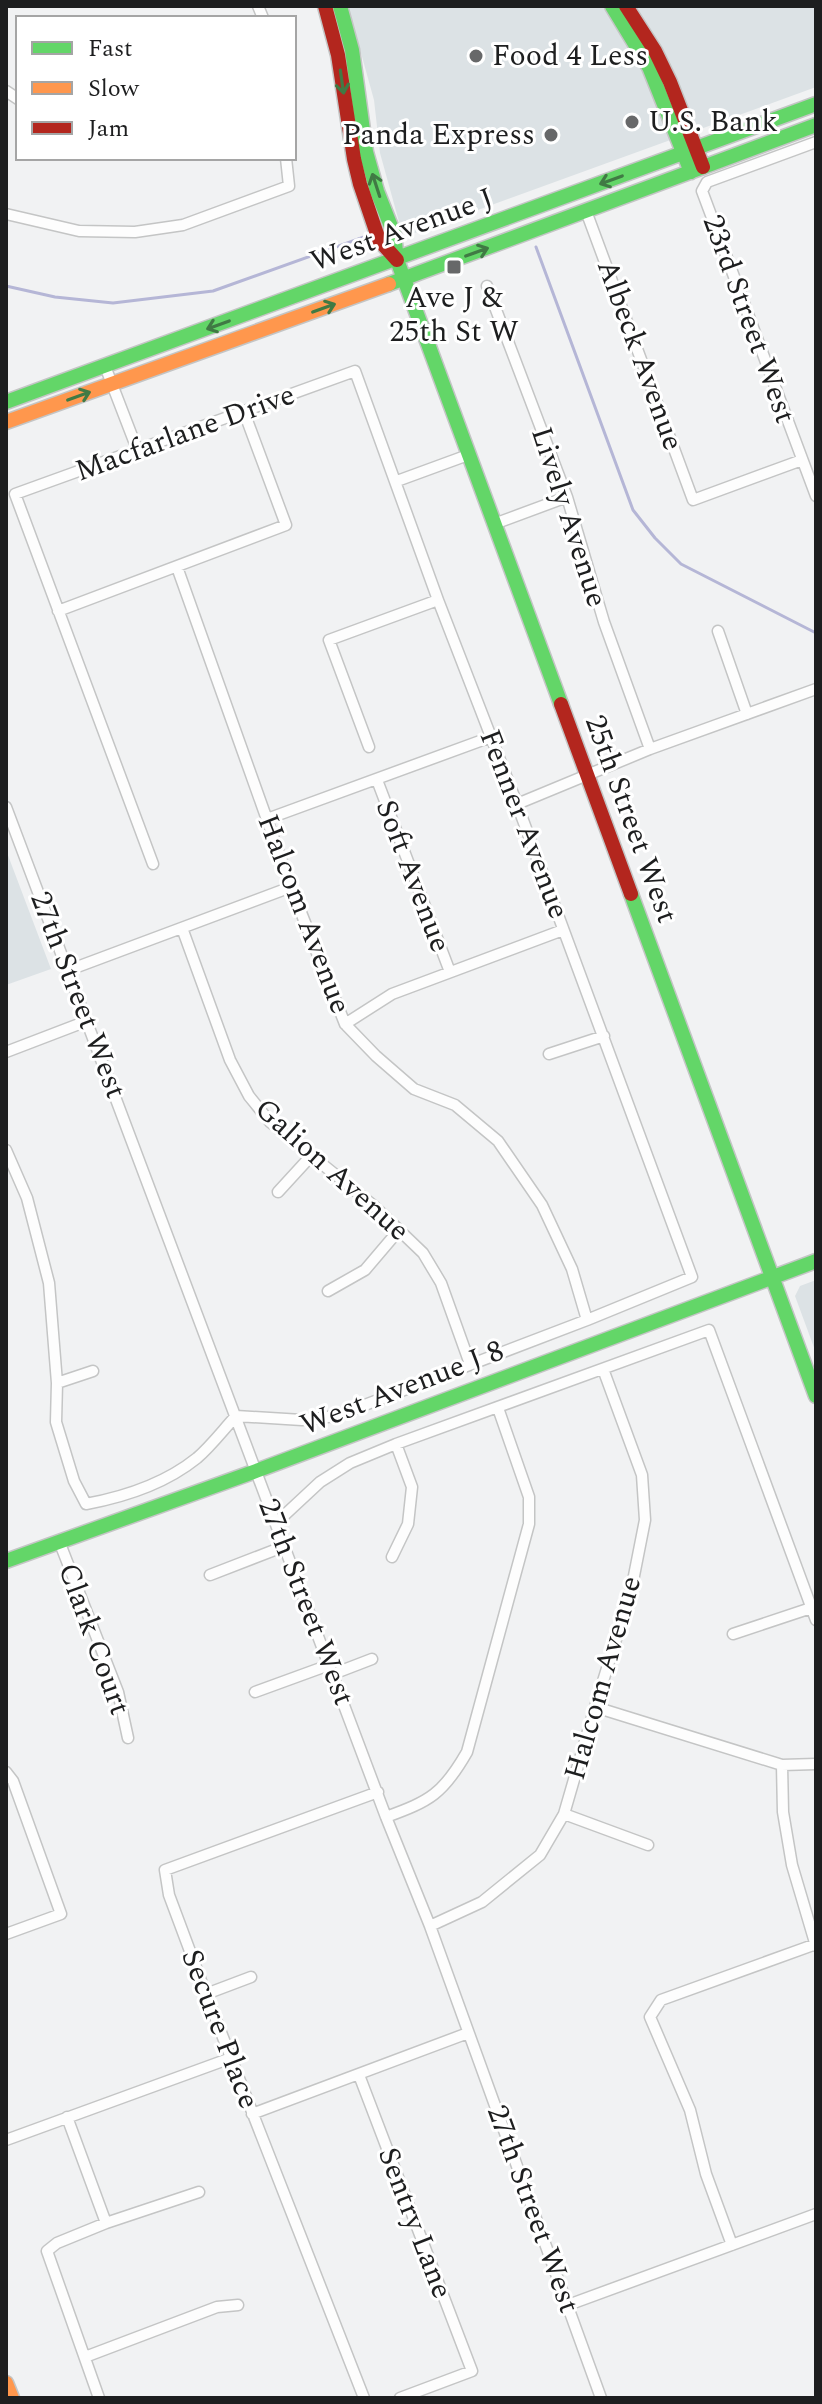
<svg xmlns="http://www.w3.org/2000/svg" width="822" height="2404" viewBox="0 0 822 2404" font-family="Spectral,serif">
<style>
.built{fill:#dce2e5}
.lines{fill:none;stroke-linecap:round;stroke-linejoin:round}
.stream{stroke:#b5b6d6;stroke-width:3}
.street-casing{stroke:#c4c5c5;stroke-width:13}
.fast-casing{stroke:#c4c5c5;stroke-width:17}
.slow-casing{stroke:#c4c5c5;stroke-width:17}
.jam-casing{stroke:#c4c5c5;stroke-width:17}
.street{stroke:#fdfdfd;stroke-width:10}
.fast{stroke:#63d668;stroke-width:14}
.slow{stroke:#ff974d;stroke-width:14}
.jam{stroke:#b3261e;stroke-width:14}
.oneway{stroke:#407a44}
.poi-dot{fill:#676869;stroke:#fff;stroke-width:3}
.labels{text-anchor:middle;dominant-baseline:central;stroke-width:6;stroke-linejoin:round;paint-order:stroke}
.poi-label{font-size:30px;fill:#1d1e1f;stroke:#fff;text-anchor:start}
.street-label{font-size:30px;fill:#1d1e1f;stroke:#fff}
</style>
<rect width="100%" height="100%" fill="#f1f2f3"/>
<!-- built -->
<path class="built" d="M348,6H816V87L412,234L401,229L380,153L374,100Z
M6,850L51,969L6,985Z
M816,1280V1353L795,1296L800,1286Z"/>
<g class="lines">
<!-- stream -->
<path class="stream" d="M536,247L633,510L655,538L681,564L816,633
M6,286L55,297L113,303L213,291L364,237"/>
<defs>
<path id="street" d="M258,6L263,18
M6,91L18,99
M816,142L707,182L702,191L816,496
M586,211L693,500L802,460
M6,214L79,231L135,232L183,225L289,186L286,158
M487,286L567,497L604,622L650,749
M105,366L137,449
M397,481L468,455
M494,524L567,497
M177,567L291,887L345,1024L376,1056L414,1089L455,1105L498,1141L542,1205L572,1269L587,1320
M58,611L286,525L244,412
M718,631L747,714
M369,747L329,640L438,600
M377,780L450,972
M517,804L650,749L816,689
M6,807L386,1817L430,1926L601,2398
M267,819L491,737
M182,928L230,1060L249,1096L270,1122L374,1206L423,1253L441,1283L470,1364
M69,970L291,887
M345,1024L392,994L563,930
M6,1052L87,1021
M549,1054L604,1036
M6,1150L27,1198L49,1283L57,1383L56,1422L74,1481L86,1504C124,1497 166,1483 197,1458C211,1446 223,1430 236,1416L302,1420L336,1416L587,1320L692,1277L517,804L438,600L355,371L15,494L153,864
M278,1192L311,1156
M328,1291L365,1270L399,1230
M57,1383L93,1371
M276,1523L320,1482L350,1463L396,1444L709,1330L816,1620
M59,1541L118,1692L128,1738
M392,1557L408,1524L412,1487L396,1444
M210,1575L285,1546
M733,1634L811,1608
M333,1674L372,1659
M255,1692L329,1665
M595,1707L782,1765L816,1764
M782,1765L783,1812L792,1865L816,1946
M6,1772L13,1781L61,1914L6,1934
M564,1814L648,1845
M386,1817C430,1801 443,1794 467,1752L529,1524V1497L498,1408
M430,1926L482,1902L540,1855L564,1814L595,1707L631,1591L645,1520L642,1475L603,1369
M206,1994L251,1977
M359,2075L472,2371L400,2398
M252,2114L468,2033
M67,2117L106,2223
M6,2140L231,2058
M732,2245L706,2174L690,2110L650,2017L661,2000L816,1944
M568,2305L816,2214
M85,2357L217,2307L238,2305
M99,2398L47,2251L57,2243L106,2223L199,2192
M364,2398L206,1994L169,1895L165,1870L378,1792"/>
<path id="fast" d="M340,6L352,50L366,152L377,191L394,234L397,260L561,704
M612,6L649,67L691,172
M389,284L816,125
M6,402L816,104
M631,894L816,1396
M6,1561L256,1471L816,1261"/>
<path id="slow" d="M6,422L389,284
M6,2383L12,2398"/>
<path id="jam" d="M325,6L338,55L354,159L360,184L379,240L397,260
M626,6L655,51L670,82L703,167
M561,704L631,894"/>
</defs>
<!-- street casing -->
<use href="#street" class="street-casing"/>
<!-- fast casing -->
<use href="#fast" class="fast-casing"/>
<!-- slow casing -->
<use href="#slow" class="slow-casing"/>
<!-- jam casing -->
<use href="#jam" class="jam-casing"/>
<!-- street -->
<use href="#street" class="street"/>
<!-- fast -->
<use href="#fast" class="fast"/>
<!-- slow -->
<use href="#slow" class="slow"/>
<!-- jam -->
<use href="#jam" class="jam"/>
</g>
<!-- one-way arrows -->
<defs><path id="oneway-shaft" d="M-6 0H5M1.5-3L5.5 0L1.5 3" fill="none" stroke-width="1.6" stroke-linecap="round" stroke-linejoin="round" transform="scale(2)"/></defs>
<g class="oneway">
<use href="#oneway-shaft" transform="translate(342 82) rotate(82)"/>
<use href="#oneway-shaft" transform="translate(611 180) rotate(160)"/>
<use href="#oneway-shaft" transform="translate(376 185) rotate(-108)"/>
<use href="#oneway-shaft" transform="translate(477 252) rotate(-20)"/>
<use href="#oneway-shaft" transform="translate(324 308) rotate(-20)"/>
<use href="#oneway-shaft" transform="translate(218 325) rotate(160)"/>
<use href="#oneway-shaft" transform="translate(79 396) rotate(-20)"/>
</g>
<!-- markers -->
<g class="poi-dot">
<circle cx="476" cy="56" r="8"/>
<circle cx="632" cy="122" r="8"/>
<circle cx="551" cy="135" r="8"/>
<rect x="446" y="259" width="16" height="16" rx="4"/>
</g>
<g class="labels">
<!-- poi labels -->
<g class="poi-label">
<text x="492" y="56">Food 4 Less</text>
<text x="648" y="122">U.S. Bank</text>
<text x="535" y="135" text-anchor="end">Panda Express</text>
<text x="454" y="298" text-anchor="middle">Ave J &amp;<tspan x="454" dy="34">25th St W</tspan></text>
</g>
<!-- street labels -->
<g class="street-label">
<text transform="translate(402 230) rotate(-20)">West Avenue J</text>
<text transform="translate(749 319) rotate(70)">23rd Street West</text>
<text transform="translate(640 355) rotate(70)">Albeck Avenue</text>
<text transform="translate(185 433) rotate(-20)">Macfarlane Drive</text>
<text transform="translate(569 517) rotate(72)">Lively Avenue</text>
<text transform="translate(631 819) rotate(70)">25th Street West</text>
<text transform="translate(524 824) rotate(69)">Fenner Avenue</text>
<text transform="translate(413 876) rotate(69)">Soft Avenue</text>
<text transform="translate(304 914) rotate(69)">Halcom Avenue</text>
<text transform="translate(78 995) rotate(69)">27th Street West</text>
<text transform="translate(332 1170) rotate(42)">Galion Avenue</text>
<text transform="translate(402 1388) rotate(-21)">West Avenue J 8</text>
<text transform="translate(306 1602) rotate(69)">27th Street West</text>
<text transform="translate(94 1639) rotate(70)">Clark Court</text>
<text transform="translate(603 1678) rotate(-74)">Halcom Avenue</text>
<text transform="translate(220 2029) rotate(69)">Secure Place</text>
<text transform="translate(533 2209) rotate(70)">27th Street West</text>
<text transform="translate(415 2223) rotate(69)">Sentry Lane</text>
</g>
</g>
<!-- border -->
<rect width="822" height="2404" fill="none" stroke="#1d1e1f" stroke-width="16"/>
<!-- legend -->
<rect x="16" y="16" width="280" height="144" fill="#ffffff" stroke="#a5a5a5" stroke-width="2"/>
<rect x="32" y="42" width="40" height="12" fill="#63d668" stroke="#a5a5a5" stroke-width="2"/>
<text x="88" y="56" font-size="24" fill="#1d1e1f">Fast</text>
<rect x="32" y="82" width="40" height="12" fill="#ff974d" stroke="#a5a5a5" stroke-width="2"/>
<text x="88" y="96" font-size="24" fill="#1d1e1f">Slow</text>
<rect x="32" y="122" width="40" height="12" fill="#b3261e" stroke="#a5a5a5" stroke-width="2"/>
<text x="88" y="136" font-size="24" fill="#1d1e1f">Jam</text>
</svg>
